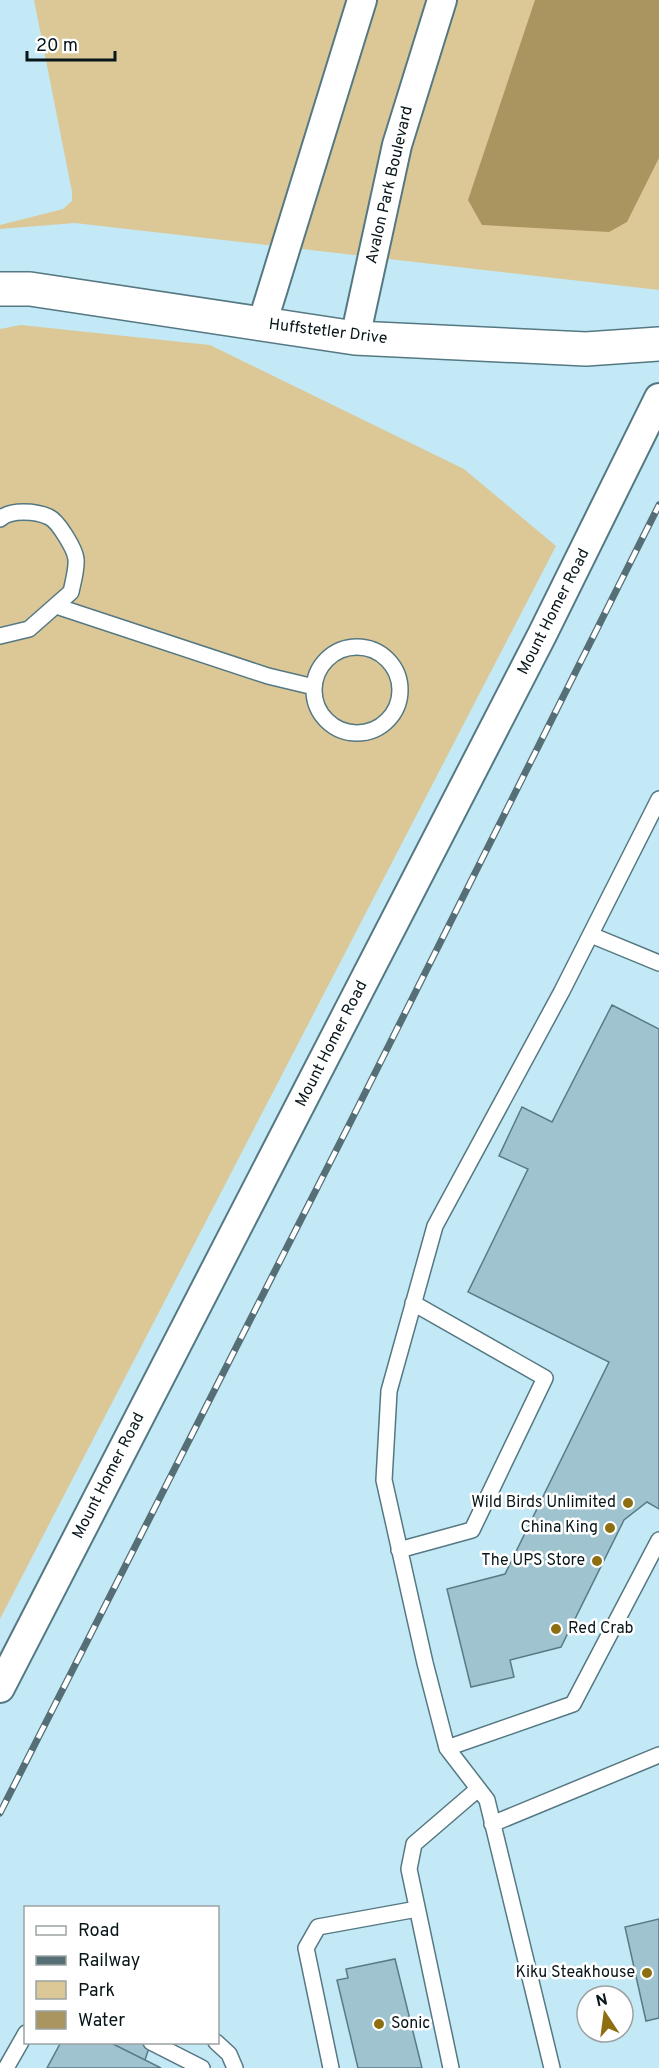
<svg xmlns="http://www.w3.org/2000/svg" width="659" height="2068" viewBox="0 0 659 2068" font-family="Overpass,sans-serif">
<style>
.green{fill:#dcc897}
.water{fill:#aa9561}
.building{fill:#9fc4d0;stroke:#597b87;stroke-width:1.5}
.lines{fill:none;stroke-linecap:round;stroke-linejoin:round}
.lane-casing{stroke:#557883;stroke-width:18}
.street-casing{stroke:#557883;stroke-width:32}
.secondary-casing{stroke:#557883;stroke-width:36}
.lane{stroke:#fff;stroke-width:15}
.street{stroke:#fff;stroke-width:28}
.secondary{stroke:#fff;stroke-width:33}
.rail-casing{stroke:#566e76;stroke-width:7}
.rail{stroke:#fff;stroke-width:4.5;stroke-dasharray:14;stroke-linecap:butt}
.poi-dot{fill:#8d6f12;stroke:#fff;stroke-width:2}
.labels{text-anchor:middle;dominant-baseline:central;stroke-width:5;stroke-linejoin:round;paint-order:stroke}
.street-label{font-size:16px;fill:#08161a;stroke:#fff}
.poi-label{font-size:16px;fill:#08161a;stroke:#fff;text-anchor:end}
</style>
<rect width="100%" height="100%" fill="#c3e9f6"/>
<!-- green -->
<path class="green" d="M34,0H659V290L75,223L0,229V225L63,209L72,201V192Z
M21,325L210,345L464,469L556,546L0,1619V329Z"/>
<!-- water -->
<path class="water" d="M535,0H659V158L627,222L609,232L482,225L468,200Z"/>
<!-- building -->
<path class="building" d="M612,1005L659,1029V1509L647,1502L624,1520L561,1647L510,1660L514,1677L471,1687L447,1589L505,1574L609,1362L468,1292L528,1169L499,1156L522,1107L552,1122Z
M659,1919V2018L646,2021L625,1927Z
M395,1959L422,2068H358L337,1980L348,1978L346,1969Z
M61,2042H109L161,2068H47Z
M109,2042H151L145,2060Z"/>
<g class="lines">
<defs>
<path id="lane" d="M0,519C11,509 36,511 49,517C58,521 75,549 76,559C77,569 73,582 71,592L29,629L0,636
M56,606L268,676L314,687
M314 690a43 43 0 1 1 86 0a43 43 0 1 1-86 0Z
M591,935L659,963
M399,1550L472,1530L545,1378L413,1303
M447,1748L573,1704L659,1540
M492,1824L659,1755
M151,2042L202,2068
M216,2042L229,2054L235,2068
M6,2068L26,2033
M331,2068L306,1948L318,1927L417,1909
M451,2068L409,1869L414,1844L478,1789
M552,2068L487,1800L447,1748L425,1663L384,1480L389,1391L435,1226L562,991L659,799"/>
<path id="street" d="M262,324L362,0
M355,338L397,145L442,0
M0,1688L542,635L659,398"/>
<path id="secondary" d="M0,289H30L355,338L586,349L659,344"/>
</defs>
<!-- lane casing -->
<use href="#lane" class="lane-casing"/>
<!-- street casing -->
<use href="#street" class="street-casing"/>
<!-- secondary casing -->
<use href="#secondary" class="secondary-casing"/>
<!-- lane -->
<use href="#lane" class="lane"/>
<!-- street -->
<use href="#street" class="street"/>
<!-- secondary -->
<use href="#secondary" class="secondary"/>
<defs>
<path id="rail" d="M0,1813L353,1117L659,505"/>
</defs>
<!-- rail casing -->
<use href="#rail" class="rail-casing"/>
<!-- rail -->
<use href="#rail" class="rail"/>
</g>
<!-- markers -->
<g class="poi-dot">
<circle cx="628" cy="1503" r="6"/>
<circle cx="610" cy="1528" r="6"/>
<circle cx="597" cy="1561" r="6"/>
<circle cx="556" cy="1629" r="6"/>
<circle cx="647" cy="1973" r="6"/>
<circle cx="379" cy="2024" r="6"/>
</g>
<g class="labels">
<!-- street labels -->
<g class="street-label">
<text transform="translate(390 185) rotate(-77)">Avalon Park Boulevard</text>
<text transform="translate(328 332) rotate(7)">Huffstetler Drive</text>
<text transform="translate(554 612) rotate(-63)">Mount Homer Road</text>
<text transform="translate(332 1044) rotate(-63)">Mount Homer Road</text>
<text transform="translate(109 1476) rotate(-63)">Mount Homer Road</text>
</g>
<!-- poi labels -->
<g class="poi-label">
<text x="616" y="1503">Wild Birds Unlimited</text>
<text x="598" y="1528">China King</text>
<text x="585" y="1561">The UPS Store</text>
<text x="568" y="1629" text-anchor="start">Red Crab</text>
<text x="635" y="1973">Kiku Steakhouse</text>
<text x="391" y="2024" text-anchor="start">Sonic</text>
</g>
</g>
<!-- legend -->
<rect x="24" y="1906" width="195" height="138" fill="#ffffff" stroke="#9ca2a3" stroke-width="1.5"/>
<rect x="36" y="1926" width="30" height="9" fill="#ffffff" stroke="#9ca2a3" stroke-width="1.5"/>
<text x="78" y="1936" font-size="18" fill="#08161a">Road</text>
<rect x="36" y="1956" width="30" height="9" fill="#566e76" stroke="#9ca2a3" stroke-width="1.5"/>
<text x="78" y="1966" font-size="18" fill="#08161a">Railway</text>
<rect x="36" y="1981" width="30" height="18" fill="#dcc897" stroke="#9ca2a3" stroke-width="1.5"/>
<text x="78" y="1996" font-size="18" fill="#08161a">Park</text>
<rect x="36" y="2011" width="30" height="18" fill="#aa9561" stroke="#9ca2a3" stroke-width="1.5"/>
<text x="78" y="2026" font-size="18" fill="#08161a">Water</text>
<!-- north arrow -->
<g transform="translate(605 2014) rotate(347)"><circle r="28" fill="#ffffff" stroke="#9ca2a3" stroke-width="1.5"/>
<path d="M0-4.5L10 22L0 15L-10 22Z" fill="#8d6f12"/>
<text y="-9" font-size="16" font-weight="bold" text-anchor="middle" fill="#08161a">N</text>
</g>
<!-- scale -->
<path d="M27 51v9h88v-9" fill="none" stroke="#08161a" stroke-width="3"/>
<text x="36" y="51" font-size="18" fill="#08161a" stroke="#ffffff" stroke-width="4.5" paint-order="stroke">20 m</text>
</svg>
